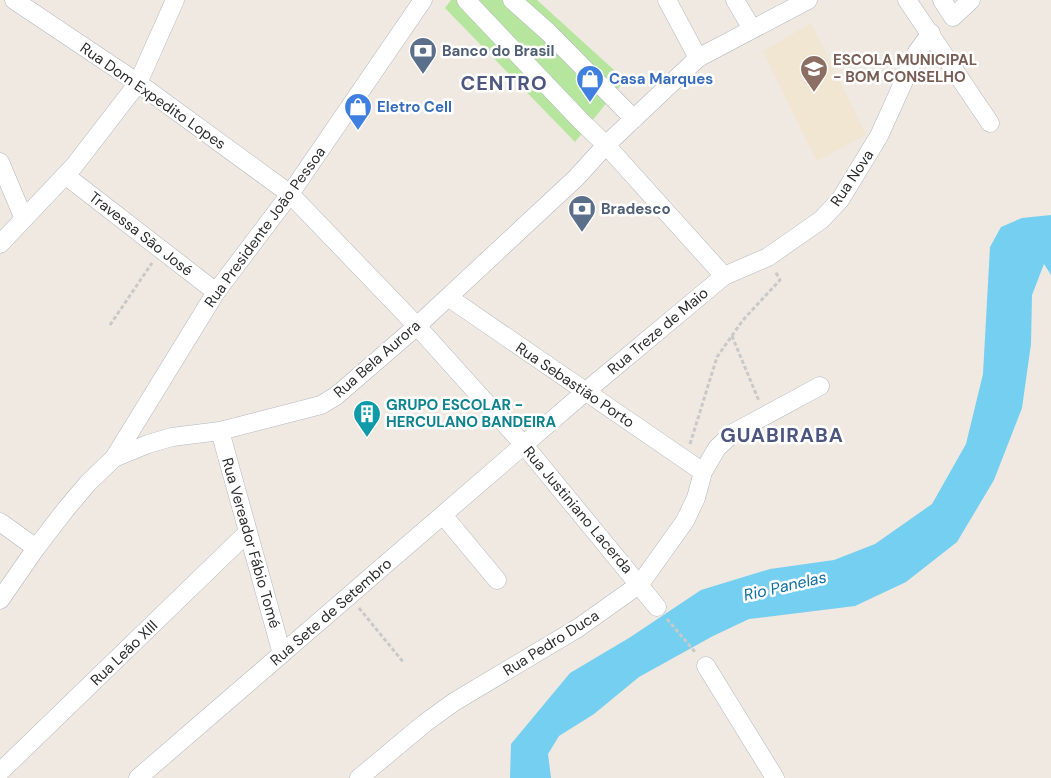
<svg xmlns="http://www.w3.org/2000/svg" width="1051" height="778" viewBox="0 0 1051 778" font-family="'DM Sans',sans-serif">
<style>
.education{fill:#f0e6d1}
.green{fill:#b6e59e}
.water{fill:#75cff0}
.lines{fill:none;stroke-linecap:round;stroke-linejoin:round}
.minor-casing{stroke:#b4b7c1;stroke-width:19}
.path{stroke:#c9c9c9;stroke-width:3;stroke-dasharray:4 2.5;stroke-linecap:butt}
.minor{stroke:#fff;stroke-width:18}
.labels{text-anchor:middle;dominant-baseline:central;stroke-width:5;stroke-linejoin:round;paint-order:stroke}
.service-label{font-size:15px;font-weight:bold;fill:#4e5e75;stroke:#fff;text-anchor:start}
.education-label{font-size:15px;font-weight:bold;fill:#785e54;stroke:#fff;text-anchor:start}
.shop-label{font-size:15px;font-weight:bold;fill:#366cbe;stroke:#fff;text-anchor:start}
.street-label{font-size:15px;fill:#2e2e2e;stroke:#fff}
.culture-label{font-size:15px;font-weight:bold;fill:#0d838f;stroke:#fff;text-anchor:start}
.water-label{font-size:16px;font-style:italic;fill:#0d6fa3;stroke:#fff}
.district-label{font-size:20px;font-weight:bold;letter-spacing:1px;fill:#4d5680;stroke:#fff}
</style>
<rect width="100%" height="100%" fill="#efe9e1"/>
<!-- education -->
<path class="education" d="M811,23L866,135L817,161L763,51Z"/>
<!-- green -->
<path class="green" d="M451,0H537L625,80L575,142L445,8Z"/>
<!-- water -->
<path class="water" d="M1051,215V275L1044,264L1032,295L1031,344L1022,408L994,480L957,542L906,582L855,606L749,619L713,636L639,677L594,714L559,736L548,754L551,778H510L511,744L570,673L629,638L701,590L770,569L834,560L875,544L932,504L966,444L983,374L990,247L1001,227L1022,218Z"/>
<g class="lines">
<defs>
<path id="minor" d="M14,0L138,83L290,194L417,326L524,445L657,607
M466,0L580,120L606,145L724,276
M512,0L548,32L634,119
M667,0L698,58
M735,0L752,29
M907,0L990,123
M942,0L953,17L971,0
M0,162L24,219
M65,175L216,292
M0,244L74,166L138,83L175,0
M448,297L703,472
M220,431L282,654
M114,458L216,292L290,194L423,0
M443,515L497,580
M0,522L36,548
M0,600L36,548L66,509L88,483L114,458L148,444L172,437L220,431L321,405L336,396L417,326L576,178L606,145L698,58L808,0
M706,666L775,778
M0,772L247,533
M138,778L585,392L724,276L768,257L821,220L840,200L879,136L917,52L931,33
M359,778L425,723L454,702L578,628L640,584L685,521L696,498L703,472L717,448L733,433L820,386"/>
</defs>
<!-- minor casing -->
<use href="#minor" class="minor-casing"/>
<!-- path -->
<path class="path" d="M110,325L152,263
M732,336L759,401
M690,444L717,357L743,320L780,280L775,271
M359,608L404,663
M667,619L695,652"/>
<!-- minor -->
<use href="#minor" class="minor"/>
</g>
<!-- icons -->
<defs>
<symbol id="bank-pin" viewBox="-11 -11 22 30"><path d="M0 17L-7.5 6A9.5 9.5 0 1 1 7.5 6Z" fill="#5c6f8a" stroke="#fff"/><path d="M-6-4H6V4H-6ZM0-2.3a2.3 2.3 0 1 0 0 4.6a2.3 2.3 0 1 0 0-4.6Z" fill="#fff"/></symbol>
<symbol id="school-pin" viewBox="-11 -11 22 30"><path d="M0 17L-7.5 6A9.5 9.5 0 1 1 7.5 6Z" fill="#8d6e63" stroke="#fff"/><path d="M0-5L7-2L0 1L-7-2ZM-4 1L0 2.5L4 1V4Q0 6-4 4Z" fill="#fff"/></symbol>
<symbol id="shop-pin" viewBox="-11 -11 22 30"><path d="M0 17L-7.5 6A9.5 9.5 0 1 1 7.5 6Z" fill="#3f7fe0" stroke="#fff"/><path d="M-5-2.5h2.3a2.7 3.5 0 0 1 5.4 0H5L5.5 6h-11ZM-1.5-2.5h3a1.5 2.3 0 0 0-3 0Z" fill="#fff"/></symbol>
<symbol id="building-pin" viewBox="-11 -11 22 30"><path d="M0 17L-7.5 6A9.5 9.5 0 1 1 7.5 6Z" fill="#0f9aa8" stroke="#fff"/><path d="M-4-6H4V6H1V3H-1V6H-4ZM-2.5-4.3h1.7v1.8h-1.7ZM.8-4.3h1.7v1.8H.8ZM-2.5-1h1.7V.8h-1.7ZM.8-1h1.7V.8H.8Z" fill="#fff"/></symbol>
</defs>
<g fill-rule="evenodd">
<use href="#bank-pin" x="407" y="35" width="32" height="43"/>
<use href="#school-pin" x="798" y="53" width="32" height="43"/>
<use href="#shop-pin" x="574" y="63" width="32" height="43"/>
<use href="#shop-pin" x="342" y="91" width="32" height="43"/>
<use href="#bank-pin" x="566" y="193" width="32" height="43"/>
<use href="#building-pin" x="351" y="398" width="32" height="43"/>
</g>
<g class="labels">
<!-- service labels -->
<g class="service-label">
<text x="442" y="51">Banco do Brasil</text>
<text x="601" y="209">Bradesco</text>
</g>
<!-- education labels -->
<g class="education-label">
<text x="833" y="60">ESCOLA MUNICIPAL<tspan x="833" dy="17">- BOM CONSELHO</tspan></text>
</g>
<!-- shop labels -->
<g class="shop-label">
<text x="609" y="79">Casa Marques</text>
<text x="377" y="107">Eletro Cell</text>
</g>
<!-- street labels -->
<g class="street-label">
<text transform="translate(153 96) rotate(35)">Rua Dom Expedito Lopes</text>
<text transform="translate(852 178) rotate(-56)">Rua Nova</text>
<text transform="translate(265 227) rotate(-54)">Rua Presidente João Pessoa</text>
<text transform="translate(141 234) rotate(38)">Travessa São José</text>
<text transform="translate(658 331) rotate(-40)">Rua Treze de Maio</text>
<text transform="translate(377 359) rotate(-41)">Rua Bela Aurora</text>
<text transform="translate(575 385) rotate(34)">Rua Sebastião Porto</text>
<text transform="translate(578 510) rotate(50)">Rua Justiniano Lacerda</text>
<text transform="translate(251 543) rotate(74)">Rua Vereador Fábio Tomé</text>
<text transform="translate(331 612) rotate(-41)">Rua Sete de Setembro</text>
<text transform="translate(551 643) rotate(-32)">Rua Pedro Duca</text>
<text transform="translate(124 653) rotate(-44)">Rua Leão XIII</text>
</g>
<!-- culture labels -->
<g class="culture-label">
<text x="386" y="405">GRUPO ESCOLAR -<tspan x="386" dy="17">HERCULANO BANDEIRA</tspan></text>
</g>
<!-- water labels -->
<g class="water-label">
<text transform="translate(785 586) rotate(-13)">Rio Panelas</text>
</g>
<!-- district labels -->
<g class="district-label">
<text x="504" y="83">CENTRO</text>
<text x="782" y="435">GUABIRABA</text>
</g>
</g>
</svg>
